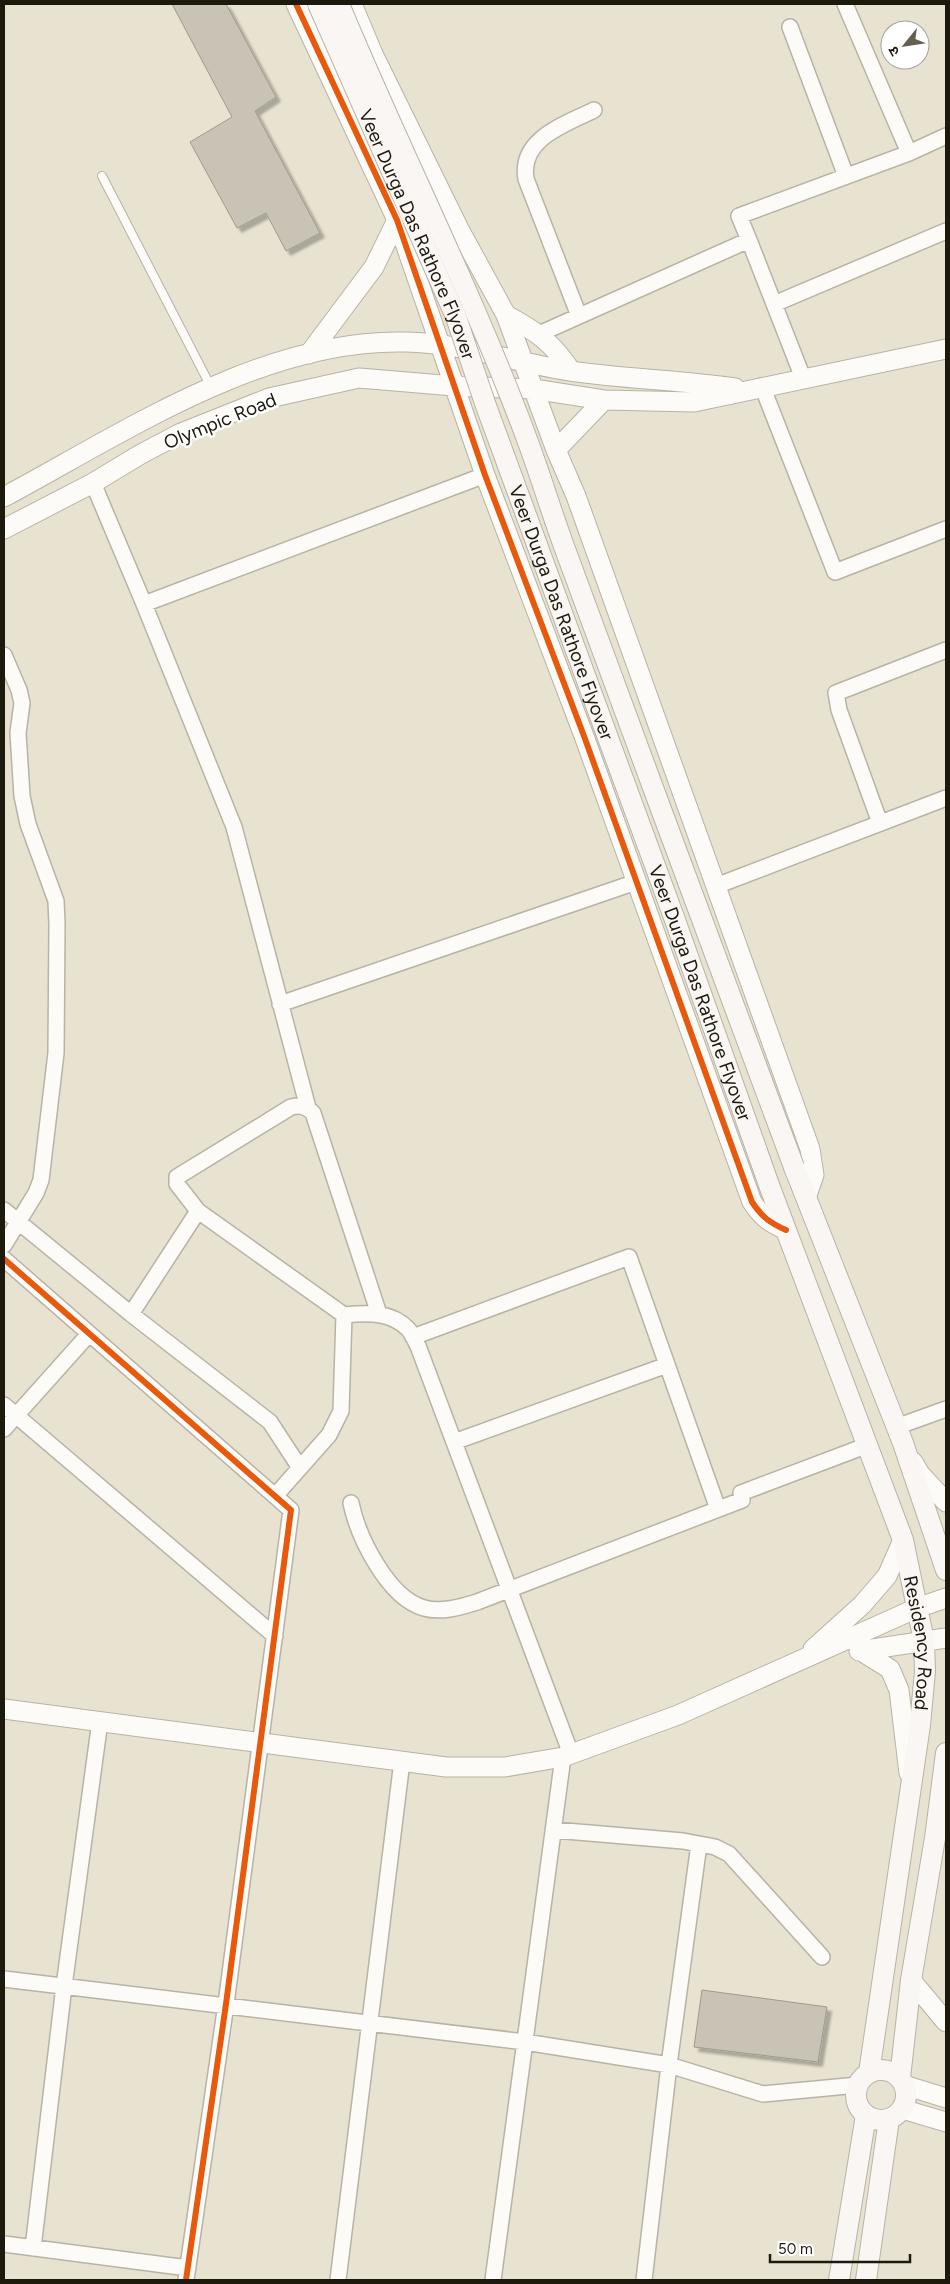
<svg xmlns="http://www.w3.org/2000/svg" width="950" height="2284" viewBox="0 0 950 2284" font-family="Figtree,'Noto Sans Devanagari',sans-serif">
<style>
.building{fill:#c8c3b4;stroke:#9f9a8c;filter:url(#shadow)}
.lines{fill:none;stroke-linecap:round;stroke-linejoin:round}
.service-casing{stroke:#b8b3a5;stroke-width:10}
.minor-casing{stroke:#b8b3a5;stroke-width:18}
.tertiary-casing{stroke:#b8b3a5;stroke-width:21}
.secondary-casing{stroke:#b8b3a5;stroke-width:22}
.service{stroke:#fcfbf8;stroke-width:8}
.minor{stroke:#fcfbf8;stroke-width:15}
.tertiary{stroke:#fcfbf8;stroke-width:19}
.secondary{stroke:#f9f6f4;stroke-width:20}
.secondary-bridge-casing{stroke:#b8b3a5;stroke-width:22;stroke-linecap:butt}
.secondary-bridge{stroke:#f9f6f4;stroke-width:20}
.cycleway-casing{stroke:#fff;stroke-width:9}
.cycleway{stroke:#e8590c;stroke-width:6}
.labels{text-anchor:middle;dominant-baseline:central;stroke-width:5;stroke-linejoin:round;paint-order:stroke}
.street-label{font-size:19px;fill:#1e190d;stroke:#fff}
</style>
<defs>
<filter id="shadow"><feDropShadow dx="4.5" dy="4.5" stdDeviation="1" flood-color="#0004"/></filter>
</defs>
<rect width="100%" height="100%" fill="#e8e2d0"/>
<!-- building -->
<path class="building" d="M172,4H226L276,97L255,111L320,233L286,251L266,213L237,228L190,142L232,117Z
M702,1990L827,2007L818,2062L694,2047Z"/>
<g class="lines">
<defs>
<path id="service" d="M102,176L211,387"/>
<path id="minor" d="M790,27L846,176
M909,153L946,136
M749,240L739,216L909,153L845,4
M774,304L946,231
M579,316L526,179C519,139 564,125 594,110
M539,334L749,240L803,378
M762,386L835,572L946,529
M93,483L144,604L234,827L308,1108
M144,604L485,475
M4,655L19,690L22,703L18,733L22,796L28,824L56,901L57,924L56,1053L41,1180L36,1193L4,1245
M880,823L839,710L836,693L946,650
M716,886L946,798
M280,1004L636,882
M4,1210L131,1314L198,1211L344,1315L341,1411L329,1435L275,1496
M198,1211L177,1184V1177L291,1107C300,1105 306,1106 313,1113L379,1314
M4,1259L291,1510L226,2004L186,2280
M131,1314L270,1422L300,1468
M344,1315C366,1313 391,1311 408,1329C412,1333 415,1341 418,1346L571,1754
M413,1337L629,1257L718,1509
M4,1405L275,1636
M896,1427L946,1409
M4,1429L89,1334
M454,1442L667,1365
M351,1503C358,1537 388,1598 424,1608C441,1613 461,1607 477,1602L742,1500L741,1493L868,1445
M554,1830L683,1841L715,1847L729,1854L822,1957
M4,1979L525,2042L669,2065L763,2094L858,2085
M4,2244L188,2268
M33,2248L64,1986L100,1721
M338,2280L402,1761
M493,2280L563,1757
M644,2280L669,2065L699,1844"/>
<path id="tertiary" d="M296,4L397,220L485,475L584,736L752,1202C762,1217 770,1223 786,1230
M352,4L373,54L459,229L506,315L556,450L576,496L810,1149L814,1175L806,1198
M506,315C536,331 553,343 571,371
M309,354L374,267L397,220L402,218
M556,450L604,400
M4,497C125,432 264,338 406,342C461,343 516,363 570,371C624,379 680,380 735,388
M4,529L93,483L141,454L181,433L269,398L359,378L454,386L533,389L604,400L694,402L946,349
M913,1462L920,1474L946,1502
M813,1649L862,1605L887,1576L903,1540
M859,1651L946,1638
M861,1651L890,1669L899,1690L909,1773
M4,1709L446,1767H505L563,1757L678,1715L917,1608L946,1598
M911,1980L946,2022
M904,2085L946,2098
M902,2109L946,2122"/>
<g id="secondary">
<path d="M794,1167L903,1443L946,1570"/>
<path id="s1" d="M769,1185L903,1540L924,1641L925,1671L920,1725L869,2073"/>
<circle cx="881" cy="2095" r="25"/>
<path d="M900,2078L911,1980L935,1838L946,1753"/>
<path d="M839,2280L866,2115"/>
<path d="M866,2280L889,2119"/>
</g>
</defs>
<!-- service casing -->
<use href="#service" class="service-casing"/>
<!-- minor casing -->
<use href="#minor" class="minor-casing"/>
<!-- tertiary casing -->
<use href="#tertiary" class="tertiary-casing"/>
<!-- secondary casing -->
<use href="#secondary" class="secondary-casing"/>
<!-- service -->
<use href="#service" class="service"/>
<!-- minor -->
<use href="#minor" class="minor"/>
<!-- tertiary -->
<use href="#tertiary" class="tertiary"/>
<!-- secondary -->
<use href="#secondary" class="secondary"/>
<defs>
<g id="secondary-bridge">
<path id="s2" d="M318,4L456,317L486,406L675,920L769,1185"/>
<path d="M339,4C400,151 473,293 528,442C541,477 552,514 565,549C641,755 717,962 794,1167"/>
</g>
</defs>
<!-- secondary-bridge casing -->
<use href="#secondary-bridge" class="secondary-bridge-casing"/>
<!-- secondary-bridge -->
<use href="#secondary-bridge" class="secondary-bridge"/>
<defs>
<path id="cycleway" d="M296,4L397,220L485,475L584,736L752,1202C762,1217 770,1223 786,1230
M4,1259L291,1510L226,2004L186,2280"/>
</defs>
<!-- cycleway casing -->
<use href="#cycleway" class="cycleway-casing"/>
<!-- cycleway -->
<use href="#cycleway" class="cycleway"/>
</g>
<g class="labels">
<!-- street labels -->
<g class="street-label">
<text stroke="none"><textPath href="#s2" startOffset="251">Veer Durga Das Rathore Flyover</textPath></text>
<text transform="translate(220 421) rotate(-22)">Olympic Road</text>
<text stroke="none"><textPath href="#s2" startOffset="656">Veer Durga Das Rathore Flyover</textPath></text>
<text stroke="none"><textPath href="#s2" startOffset="1061">Veer Durga Das Rathore Flyover</textPath></text>
<text stroke="none"><textPath href="#s1" startOffset="484">Residency Road</textPath></text>
</g>
</g>
<!-- border -->
<rect width="950" height="2284" fill="none" stroke="#1e190d" stroke-width="10"/>
<!-- north arrow -->
<g transform="translate(905 45) rotate(240)"><circle r="24" fill="#ffffff" stroke="#a5a39e"/>
<path d="M0-4L9 19L0 12L-9 19Z" fill="#655f51"/>
<text y="-8" font-size="14" font-weight="bold" text-anchor="middle" fill="#1e190d">उ</text>
</g>
<!-- scale -->
<path d="M770 2254v8h140v-8" fill="none" stroke="#1e190d" stroke-width="2.5"/>
<text x="778" y="2254" font-size="15" fill="#1e190d" stroke="#ffffff" stroke-width="4" paint-order="stroke">50 m</text>
</svg>
